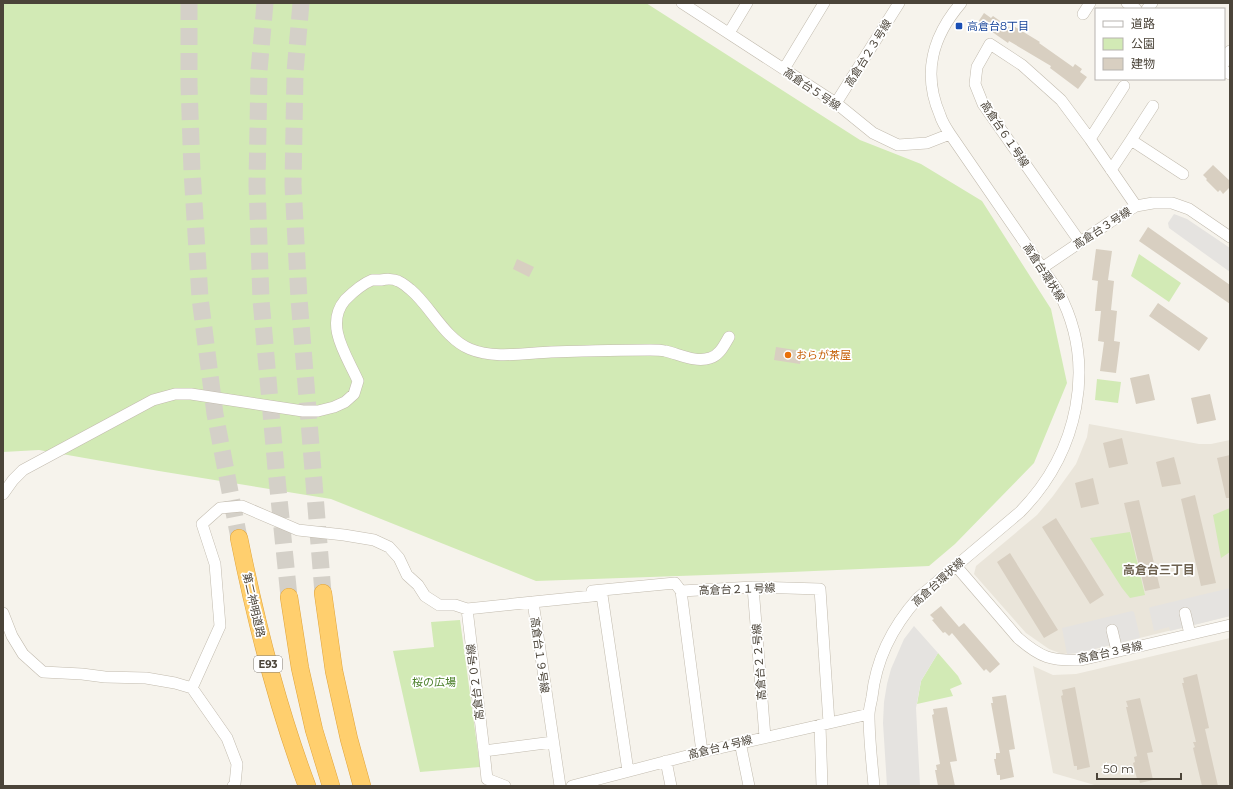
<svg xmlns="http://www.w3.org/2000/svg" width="1233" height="789" viewBox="0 0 1233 789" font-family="Montserrat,'Noto Sans JP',sans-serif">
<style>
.residential{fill:#eae5da}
.green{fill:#d2eab5}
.parking{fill:#e5e3e0}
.building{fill:#d8cfc1}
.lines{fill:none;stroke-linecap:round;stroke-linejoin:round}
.highway-tunnel{stroke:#d4d0c8;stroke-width:17;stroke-dasharray:17 8;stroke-linecap:butt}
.minor-casing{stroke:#c2bbae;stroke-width:12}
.highway-casing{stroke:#e0a43c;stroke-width:18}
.minor{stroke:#fff;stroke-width:11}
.highway{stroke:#ffcf6e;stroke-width:17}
.transit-dot{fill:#1a4fb4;stroke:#fff;stroke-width:1.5}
.food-dot{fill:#e8710a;stroke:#fff;stroke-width:1.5}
.labels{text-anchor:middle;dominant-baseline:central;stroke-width:3.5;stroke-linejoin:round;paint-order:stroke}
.shield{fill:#fff;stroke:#817c74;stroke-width:1}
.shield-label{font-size:10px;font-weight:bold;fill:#4b4439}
.transit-label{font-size:11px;fill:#164399;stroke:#fff;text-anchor:start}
.street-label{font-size:11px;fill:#4b4439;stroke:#fff}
.food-label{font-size:11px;fill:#c56008;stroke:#fff;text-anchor:start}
.park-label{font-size:11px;fill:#4a7f2a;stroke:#fff}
.neighbourhood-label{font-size:12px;font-weight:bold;fill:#6e6250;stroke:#fff}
</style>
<rect width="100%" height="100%" fill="#f6f3ec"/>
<!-- residential -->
<path class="residential" d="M1089,424L1199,444H1211L1230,440V616L1078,653L1062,654L1049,649L1026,633L974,574L976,566L1037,515L1053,496L1076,464L1087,437Z
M1230,638V786H1098L1053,773L1033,666L1053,675L1076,674Z"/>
<!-- green -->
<path class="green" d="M3,3H646L860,140L921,164L982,201L1051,309L1067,383L1034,463L955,544L929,566L791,572L536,581L331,499L159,471L39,450L3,452Z
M1139,254L1181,283L1169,302L1131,276Z
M1097,379L1121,382L1118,403L1095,400Z
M1230,508V552L1221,558L1213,515Z
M1130,532L1145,595L1130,598L1122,588L1090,538Z
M460,620L480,767L420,772L393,651L434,647L431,622Z
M938,653L958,676L962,684L950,689L953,696L917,704L921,681Z"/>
<!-- parking -->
<path class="parking" d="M1174,214L1187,219L1230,248V272L1169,228L1168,223Z
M1230,588V616L1170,631L1169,627L1154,631L1149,608L1151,607Z
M1132,611L1134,612L1140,637L1139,638L1078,653L1067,654L1062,628Z
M914,626L938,653L921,681L916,708L920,786H887L883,723L884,702L887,684L891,669L904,639Z"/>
<!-- building -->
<path class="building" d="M984,13L991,18L993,16L1010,28L1012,25L1040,42L1039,43L1073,67L1075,64L1082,69L1080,72L1087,77L1078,89L1050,68L1051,66L1009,41L1008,43L978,22Z
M1213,165L1230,181V187L1223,194L1220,190L1218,192L1206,180L1207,179L1203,175Z
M1148,227L1230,285V304L1139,241Z
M1096,249L1112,251L1108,280L1114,281L1111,310L1117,311L1114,341L1120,342L1116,373L1100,371L1104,342L1098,341L1101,311H1095L1098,281L1092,280Z
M517,259L534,267L529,277L513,269Z
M1158,303L1208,338L1199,351L1149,316Z
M776,347L802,351L800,364L774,360Z
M1149,374L1155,400L1136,404L1130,378Z
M1210,394L1216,420L1197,424L1191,398Z
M1122,438L1128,464L1109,468L1103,443Z
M1230,455V498H1226L1217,458Z
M1174,457L1181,484L1162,487L1156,462Z
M1093,478L1099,504L1081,508L1075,483Z
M1195,495L1216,583L1201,586L1181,499Z
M1139,500L1160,588L1145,591L1124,503Z
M1056,518L1104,595L1090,604L1042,527Z
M1010,553L1058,630L1044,638L997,562Z
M941,606L959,627L964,623L1000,664L990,673L986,669L984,671L952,633L949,636L945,632L943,633L932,620L934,619L930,615Z
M1197,674L1209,728L1205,729L1218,786H1202L1193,748L1195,747L1193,742H1196L1182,683H1184L1183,678Z
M1075,687L1090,767L1077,770V766H1074L1061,696L1063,695L1062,690Z
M1006,695L1015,749L1009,750L1014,777L1000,780V775H997L994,759H996V753H1000L991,703H993L992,697Z
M1140,698L1153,752L1147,753L1153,780L1140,783L1139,778L1137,779L1133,763L1135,762L1134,757L1137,756L1126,707H1128L1126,701Z
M947,707L957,761L950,762L955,786H938L935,770H937L936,765L940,764L932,715L934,714L933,709Z"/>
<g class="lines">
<!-- highway-tunnel -->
<path class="highway-tunnel" d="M189,3V85L192,171L200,298L215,414L239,538
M265,3L259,71L257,185L261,300L276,469L289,597
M301,3L295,72L293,185L299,299L323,593"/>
<defs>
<path id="minor" d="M682,3L836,103L873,133L898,145L927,143L950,134
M1127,3L1136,9
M1147,9L1152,3
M1083,14L1090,3
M729,33L747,3
M1224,63L1230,51
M784,69L824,3
M1224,71L1230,74
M836,103L899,3
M1090,139L1124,86
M1131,140L1153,106
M1111,170L1131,140L1183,174
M1080,242L983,104L975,84L977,67L990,44L1022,65L1061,100L1090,139L1136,206
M1042,268L1110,222L1136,206L1153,203H1172L1189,209L1230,237
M3,494L13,480L23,470L153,400L175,394H191L303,411H318L334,407L345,402L354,394L358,381C347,356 324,325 345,300C352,293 362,284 372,280C374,280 378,280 381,280C386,279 394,279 398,281C403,283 407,287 411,290C431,307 445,339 470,349C494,359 525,353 551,352C584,351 617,350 650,350C655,350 661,350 665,351C679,354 696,363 710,358C720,355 724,345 729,337
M956,566L1018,638C1041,658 1051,661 1081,660L1230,625
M753,587L765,737
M592,591L675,583L681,591
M533,602L467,609L484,751L553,742
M3,613L12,636L23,654L43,672L82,674L105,677L146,678L175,683L192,688L227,738L237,764L235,784L233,786
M1185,613L1190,634
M1112,630L1117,651
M192,688L220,626L215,564L202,524L220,508L242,506L298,530L344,535L374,540L389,547L399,558L407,575L418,585L425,596L439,605H455L467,609
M820,725L822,786
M740,742L749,786
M484,751L487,779L505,786
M702,752L681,591L753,587L820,589L829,723
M666,761L671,786
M560,786L533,602L602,595L628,771
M572,786L702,752L869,714
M874,786C872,763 869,739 869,715C869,709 871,703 872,697C876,659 893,626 918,598L1020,512C1078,453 1098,365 1058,291L950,134C946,128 942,122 940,115C922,73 932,37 961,3"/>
<path id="highway" d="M239,538C256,622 277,706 307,786
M323,593L334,671L349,739L362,786
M289,597L300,668L314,730L331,786"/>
</defs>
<!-- minor casing -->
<use href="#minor" class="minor-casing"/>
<!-- highway casing -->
<use href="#highway" class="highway-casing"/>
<!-- minor -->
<use href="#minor" class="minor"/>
<!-- highway -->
<use href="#highway" class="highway"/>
</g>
<!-- markers -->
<rect class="transit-dot" x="955" y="22" width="8" height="8" rx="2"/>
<circle class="food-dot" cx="788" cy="355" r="4"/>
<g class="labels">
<!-- shield labels -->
<rect class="shield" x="254" y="656" width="28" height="16" rx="3"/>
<g class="shield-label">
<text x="268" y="664">E93</text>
</g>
<!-- transit labels -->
<g class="transit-label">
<text x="967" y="26">高倉台8丁目</text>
</g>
<!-- street labels -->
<g class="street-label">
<text transform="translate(868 53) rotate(-58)">高倉台２３号線</text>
<text transform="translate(812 89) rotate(34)">高倉台５号線</text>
<text transform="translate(1005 134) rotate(56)">高倉台６１号線</text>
<text transform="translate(1102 228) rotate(-33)">高倉台３号線</text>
<text transform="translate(1044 272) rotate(57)">高倉台環状線</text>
<text transform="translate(938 582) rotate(-42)">高倉台環状線</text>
<text transform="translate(737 589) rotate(-2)">高倉台２１号線</text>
<text transform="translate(254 605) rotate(77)">第二神明道路</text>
<text transform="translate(1110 652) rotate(-12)">高倉台３号線</text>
<text transform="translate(540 655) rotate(82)">高倉台１９号線</text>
<text transform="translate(759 662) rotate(-94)">高倉台２２号線</text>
<text transform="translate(475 682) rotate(-97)">高倉台２０号線</text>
<text transform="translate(720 747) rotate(-14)">高倉台４号線</text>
</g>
<!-- food labels -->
<g class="food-label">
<text x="796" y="355">おらが茶屋</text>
</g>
<!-- park labels -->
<g class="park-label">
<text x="434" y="682">桜の広場</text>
</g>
<!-- neighbourhood labels -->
<g class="neighbourhood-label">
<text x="1159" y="569">高倉台三丁目</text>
</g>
</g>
<!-- border -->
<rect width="1233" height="789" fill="none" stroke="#4b4439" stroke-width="8"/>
<!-- legend -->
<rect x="1095" y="8" width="130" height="72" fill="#ffffff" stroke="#b7b4b0"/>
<rect x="1103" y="21" width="20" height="6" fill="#ffffff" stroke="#b7b4b0"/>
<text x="1131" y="28" font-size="12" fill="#4b4439">道路</text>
<rect x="1103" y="38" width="20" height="12" fill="#d2eab5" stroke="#b7b4b0"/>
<text x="1131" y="48" font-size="12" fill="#4b4439">公園</text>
<rect x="1103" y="58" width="20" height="12" fill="#d8cfc1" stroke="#b7b4b0"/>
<text x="1131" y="68" font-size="12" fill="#4b4439">建物</text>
<!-- scale -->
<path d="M1097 773v6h84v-6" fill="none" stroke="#4b4439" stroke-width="2"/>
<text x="1103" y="773" font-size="12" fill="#4b4439" stroke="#ffffff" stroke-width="3" paint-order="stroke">50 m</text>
</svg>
